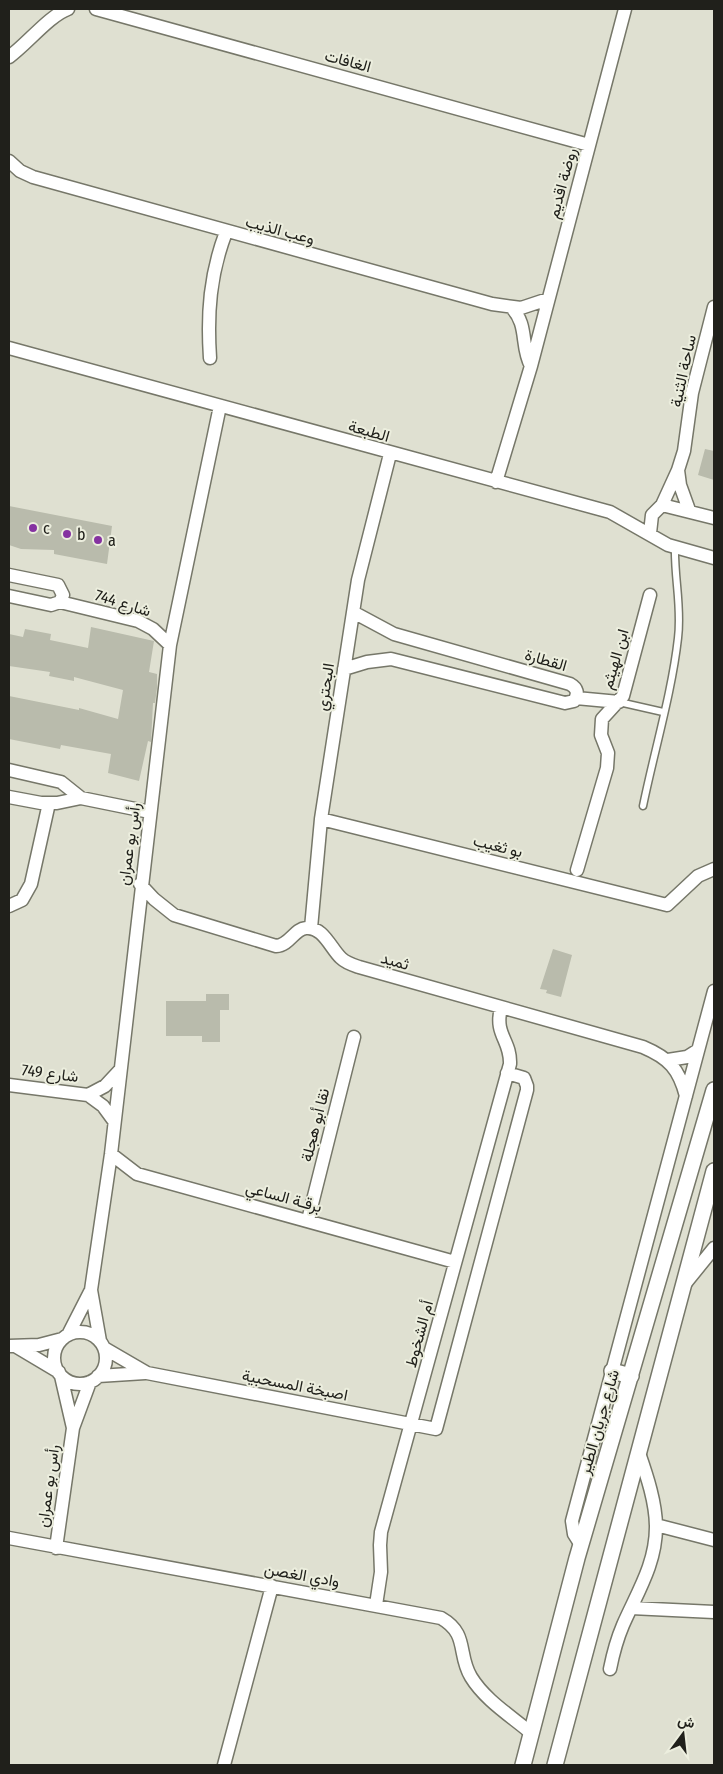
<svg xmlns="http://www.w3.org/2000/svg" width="723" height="1774" viewBox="0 0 723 1774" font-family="'Fira Sans Condensed',Vazirmatn,sans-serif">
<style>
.building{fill:#b9bbac}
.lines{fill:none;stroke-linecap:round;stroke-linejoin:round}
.service-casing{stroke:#767769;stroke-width:9}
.minor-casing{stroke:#767769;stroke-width:15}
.tertiary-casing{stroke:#767769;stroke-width:18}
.service{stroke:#fff;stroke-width:6}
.minor{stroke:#fff;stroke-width:12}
.tertiary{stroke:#fff;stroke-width:15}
.poi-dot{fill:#8532a1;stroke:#eceede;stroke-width:2}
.labels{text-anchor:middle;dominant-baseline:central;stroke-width:4;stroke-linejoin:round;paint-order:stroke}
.street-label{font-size:16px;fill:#20201b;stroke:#eceede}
.poi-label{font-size:16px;fill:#20201b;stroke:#eceede;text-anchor:start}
</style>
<rect width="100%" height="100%" fill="#dfe0d1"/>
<!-- building -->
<path class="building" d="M705,449L714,451V480L698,475Z
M9,506L112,526L107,564L54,554V550L21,549L9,545Z
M91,627L154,641L149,672L157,674V688L155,703H153L151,742L148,741L139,781L108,773L111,754L61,745L60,749L9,739V696L79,710V708L118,719L123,690L74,677V681L49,676L50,672L9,666V634L23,637L25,629L51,634L50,640L88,648Z
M553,949L572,955L561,997L546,993L547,990L540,989Z
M206,994H229V1010H220V1042H202V1036H166V1001H206Z"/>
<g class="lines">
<defs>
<path id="service" d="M619,702L663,712
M643,806C654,752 672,692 678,638C682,607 674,577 675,546"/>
<path id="minor" d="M96,9L589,145
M9,57C26,45 50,15 68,9
M9,161L20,171L33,177L492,304L521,308L548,299
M511,307C529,325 520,346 531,366
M9,348L610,512L668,545L714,558
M210,358C207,313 210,274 226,232
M678,470L680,485L689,510
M496,482L531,366L625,9
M662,505L714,518
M650,533L652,515L662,505L678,470L684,451L692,393L714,307
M9,575L58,585L63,595L60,602L51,605L9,596
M60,602L138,621L153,629L170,645
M344,669L367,662L391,659L565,703L574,701C579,693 577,688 570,684L394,634L353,612
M576,698L619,702
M9,770L61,782L81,798
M9,797L41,803H57L81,798L150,812
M321,819L667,905L698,876L714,869
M577,870L607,768L608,753L601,735L602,719L623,696L650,595
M140,884L154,899L174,915L276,946C290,945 294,929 306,928C323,926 331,949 341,958C346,963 353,965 359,967L643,1047C669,1058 679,1069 686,1096
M9,906L22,900L31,884L49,803
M311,928L321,819L358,580L390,454
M668,1060L687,1057L698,1050
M9,1085L88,1095L103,1106L114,1121
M88,1095L105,1086L119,1071
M111,1154L137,1174L455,1262
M308,1220L354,1037
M684,1285L714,1248
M91,1290L100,1341
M54 1358a26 26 0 1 1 52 0a26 26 0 1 1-52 0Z
M68,1335L91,1290L111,1154L170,645L220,406
M9,1346L39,1345L62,1339
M17,1347L59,1372
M104,1348L147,1373L436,1429L527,1090V1086L524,1078L507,1073
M61,1376L73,1428
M98,1376L145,1373
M656,1525L714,1540
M9,1538L441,1618C469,1634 457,1654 471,1677C485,1700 511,1716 531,1733
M581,1545L574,1534L572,1521L714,991
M56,1548L73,1428L90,1382
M376,1605L381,1572L380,1545L381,1532L510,1064C511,1040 494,1035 501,1008
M631,1608L714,1612
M610,1669C613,1654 617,1639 623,1625C637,1593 656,1564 656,1527C656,1503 647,1476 639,1453
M224,1765L272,1586"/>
<path id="tertiary" d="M612,1371L631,1376
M523,1765L577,1558L714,1090
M555,1765L714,1171"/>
</defs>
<!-- service casing -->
<use href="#service" class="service-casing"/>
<!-- minor casing -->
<use href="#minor" class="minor-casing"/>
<!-- tertiary casing -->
<use href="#tertiary" class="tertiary-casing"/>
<!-- service -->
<use href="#service" class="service"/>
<!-- minor -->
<use href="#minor" class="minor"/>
<!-- tertiary -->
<use href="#tertiary" class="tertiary"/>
</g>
<!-- markers -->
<g class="poi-dot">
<circle cx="33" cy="528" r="5"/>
<circle cx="67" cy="534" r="5"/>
<circle cx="98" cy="540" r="5"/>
</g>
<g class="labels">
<!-- street labels -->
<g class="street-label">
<text transform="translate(348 61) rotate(15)">الغافات</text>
<text transform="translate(562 183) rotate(-75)">روضة اقديم</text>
<text transform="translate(280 230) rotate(15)">وعب الذيب</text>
<text transform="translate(683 371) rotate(-78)">ساحة الثنية</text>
<text transform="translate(369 431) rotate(16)">الطبعة</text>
<text transform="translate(123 603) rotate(17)">شارع 744</text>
<text transform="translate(615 659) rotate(-74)">ابن الهيثم</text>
<text transform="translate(546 660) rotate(16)">القطارة</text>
<text transform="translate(325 687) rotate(-81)">البحتري</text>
<text transform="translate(129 844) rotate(-82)">رأس بو عمران</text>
<text transform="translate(498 846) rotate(14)">بو ثغيب</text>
<text transform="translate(395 961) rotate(16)">ثميد</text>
<text transform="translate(50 1073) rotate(7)">شارع 749</text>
<text transform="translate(315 1125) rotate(-76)">نقا أبو هجلة</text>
<text transform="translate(284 1197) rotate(15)">برقـة الساعي</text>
<text transform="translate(419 1334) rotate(-75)">أم الشخوط</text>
<text transform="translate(295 1385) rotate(11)">اصبخة المسحبية</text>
<text transform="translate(599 1422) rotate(-74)">شارع جريان الطير</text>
<text transform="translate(48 1486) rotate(-82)">رأس بو عمران</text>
<text transform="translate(302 1575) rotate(10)">وادي الغصن</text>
</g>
<!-- poi labels -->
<g class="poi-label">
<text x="43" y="528">c</text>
<text x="77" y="534">b</text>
<text x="108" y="540">a</text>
</g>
</g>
<!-- border -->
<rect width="723" height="1774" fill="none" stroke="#20201b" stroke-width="20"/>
<!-- north arrow -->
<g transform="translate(683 1734) rotate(15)" stroke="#eceede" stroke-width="4" paint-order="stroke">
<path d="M0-4L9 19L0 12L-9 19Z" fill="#20201b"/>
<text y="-8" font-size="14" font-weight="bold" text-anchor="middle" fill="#20201b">ش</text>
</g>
</svg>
